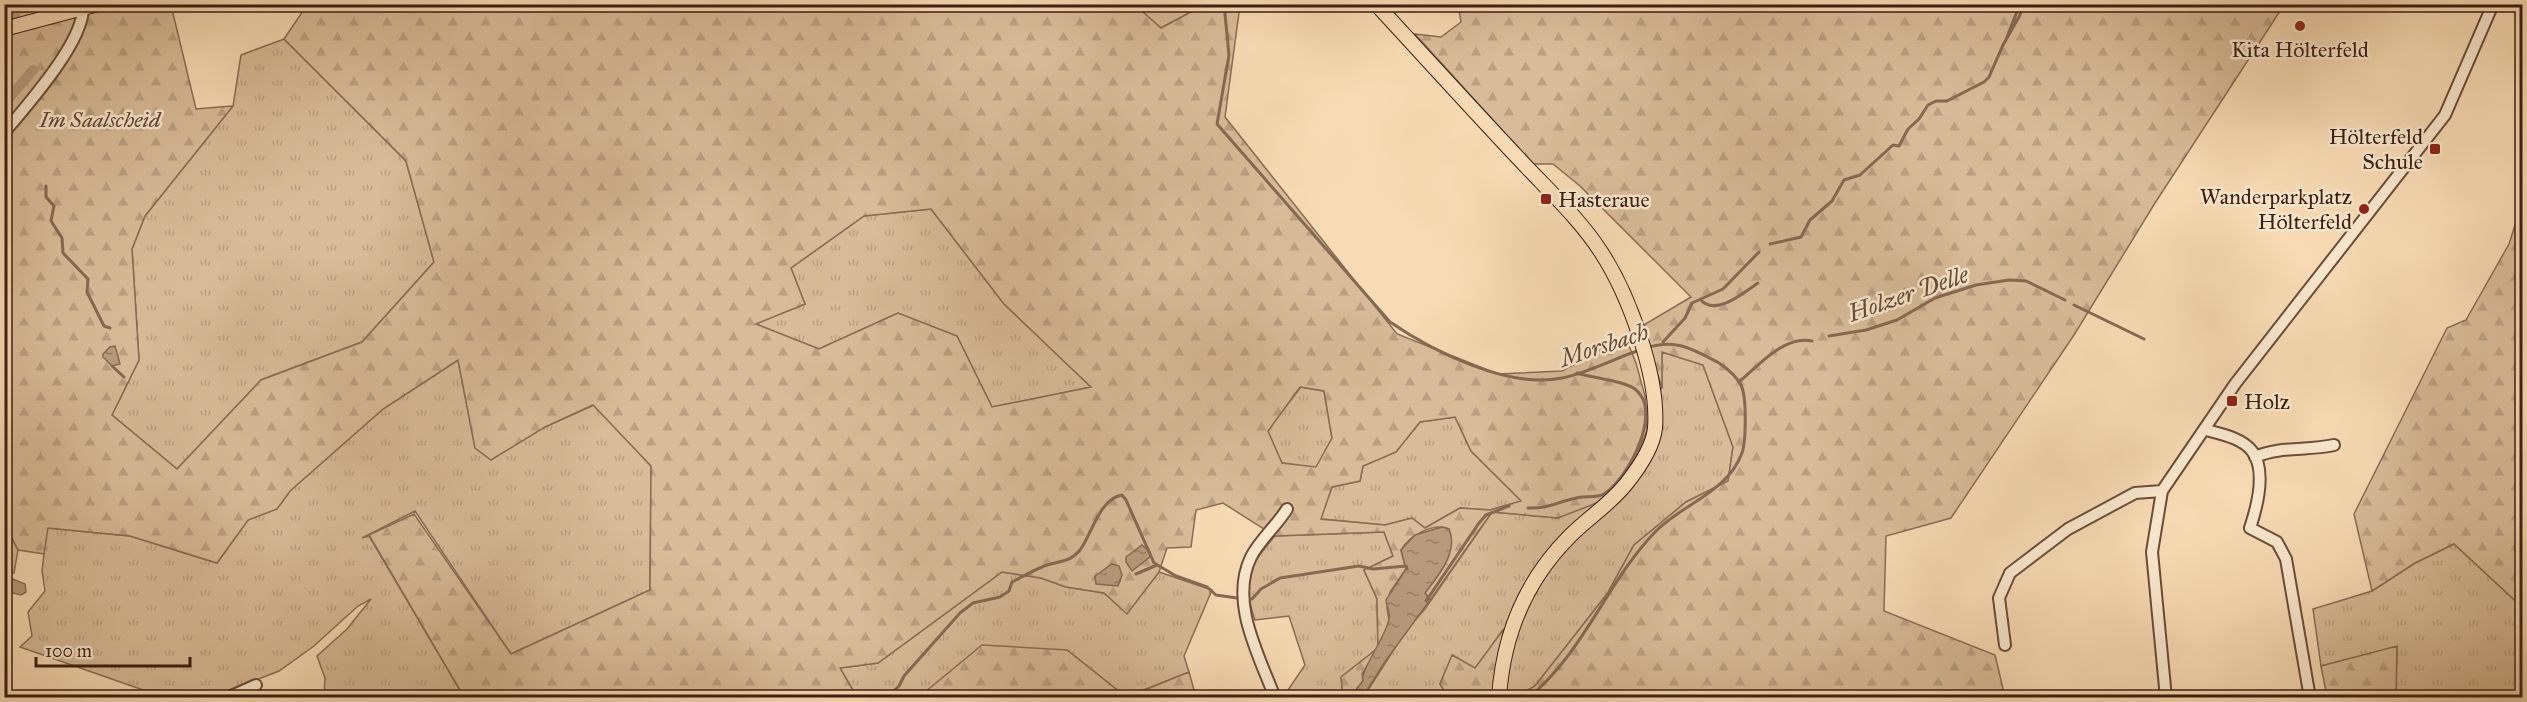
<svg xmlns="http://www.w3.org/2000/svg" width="2527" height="702" viewBox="0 0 2527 702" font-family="'IM FELL Great Primer',serif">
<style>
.grass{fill:url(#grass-tufts);stroke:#8a6c55;stroke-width:1.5}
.forest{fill:url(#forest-firs);stroke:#8a6c55;stroke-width:1.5;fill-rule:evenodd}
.water{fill:url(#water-ripples);stroke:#866952;stroke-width:1.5}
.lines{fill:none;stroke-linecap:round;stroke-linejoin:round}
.stream{stroke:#866952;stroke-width:3}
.canal{stroke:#b89b7d;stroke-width:10}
.minor-casing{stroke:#6b4d3a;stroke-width:14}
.major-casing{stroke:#3c1e12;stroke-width:16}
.minor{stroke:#fae8ce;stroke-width:10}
.major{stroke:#f8dbb4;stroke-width:14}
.poi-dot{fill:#8f2418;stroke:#fae8ce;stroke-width:2}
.labels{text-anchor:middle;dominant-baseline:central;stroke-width:5;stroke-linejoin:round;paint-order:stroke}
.poi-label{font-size:22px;fill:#3c1e12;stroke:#fae8ce;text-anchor:end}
.park-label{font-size:22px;font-style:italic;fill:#634534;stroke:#fae8ce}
.water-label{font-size:24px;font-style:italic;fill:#674a37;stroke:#fae8ce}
</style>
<defs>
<pattern id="grass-tufts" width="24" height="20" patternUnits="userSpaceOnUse" patternTransform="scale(1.5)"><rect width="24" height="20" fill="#d8bb98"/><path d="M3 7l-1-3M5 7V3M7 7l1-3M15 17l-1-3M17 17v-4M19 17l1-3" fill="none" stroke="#baa082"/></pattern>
<pattern id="forest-firs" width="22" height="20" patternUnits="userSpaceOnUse" patternTransform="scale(1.5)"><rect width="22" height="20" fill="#d8bb98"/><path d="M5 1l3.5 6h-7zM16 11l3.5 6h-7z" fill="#baa082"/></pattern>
<pattern id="water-ripples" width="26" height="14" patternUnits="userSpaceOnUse" patternTransform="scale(1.5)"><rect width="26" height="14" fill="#b89b7d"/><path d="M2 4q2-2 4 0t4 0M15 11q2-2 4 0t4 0" fill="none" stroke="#977e65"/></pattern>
</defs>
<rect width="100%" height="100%" fill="#f8dbb4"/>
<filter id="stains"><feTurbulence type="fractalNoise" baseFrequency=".00333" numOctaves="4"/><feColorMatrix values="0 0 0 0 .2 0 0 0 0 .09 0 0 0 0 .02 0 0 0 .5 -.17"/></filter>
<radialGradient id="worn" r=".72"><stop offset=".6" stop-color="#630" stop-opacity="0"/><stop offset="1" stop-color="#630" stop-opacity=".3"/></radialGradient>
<!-- grass -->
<path class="grass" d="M1134,5H1204L1161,28Z
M284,39L406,161L434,262L362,342L261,380L177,469L112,415L139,360L132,249L145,216L233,106L241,55Z
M931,209L1004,304L1091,387L992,407L957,336L898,313L819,349L755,324L805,304L791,268L864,216Z
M1662,352L1703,365L1733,447L1728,481L1686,502L1634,545L1607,594L1535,686L1516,697H1497L1502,631L1475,669L1453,655L1440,684L1448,697L1363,698L1407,629L1425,609L1492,512L1558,518L1647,430L1645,396L1662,388Z
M458,360L475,447L545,427L594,405L651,466L650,590L511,654L415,511L362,538L369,536L464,697H324L325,678L317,656L347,629L371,599L358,606L314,646L279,671L212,697H163L20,647L32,636L28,612L45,591L42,571L47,528L130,536L217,563L248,520L277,509L290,491L383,409Z
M1301,387L1324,391L1332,438L1316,468L1282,463L1267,431Z
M1455,417L1471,451L1522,501L1490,510L1460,508L1425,528L1412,518L1385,525L1320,519L1332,487L1360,481L1363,466L1396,452L1420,422Z
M4,524L18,550L14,573L5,571Z
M1384,532L1393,556L1364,570L1377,599L1378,648L1341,677L1343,697H1286V693L1305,665L1289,616L1255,620C1241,580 1248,567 1275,536Z
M2454,544L2522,607V697H2396L2397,647L2321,666L2313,609L2372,591L2415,563Z
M1002,572L1041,578L1066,587L1104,593L1127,613L1159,572L1212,590L1184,656L1189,672L1126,697L1067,650L921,694L919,697H857L839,668L878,663Z"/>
<!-- forest -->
<path class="forest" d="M1134,4L1161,28L1204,5H1240L1225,117L1397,334L1498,374L1562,371L1625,336L1636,363L1645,396L1647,430L1634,463L1599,502L1558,518L1492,512L1430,600L1425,593C1439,575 1457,553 1449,529C1433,522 1409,536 1401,550L1406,569L1390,592L1387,608L1389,620L1382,643L1362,674L1363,681L1350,697H1343L1341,677L1378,648L1377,599L1364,570L1393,556L1384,532L1275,536L1223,503L1196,510L1191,547L1167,548L1159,572L1127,614L1104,593L1066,587L1041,578L1002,572L878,663L840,668L857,697H464L369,535L414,514L511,654L650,590L651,466L593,405L545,427L491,460L475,448L458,360L383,409L290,491L277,509L248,520L217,563L130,536L48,528L44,554L18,550L5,524V5H171L196,109L233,106L145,216L132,249L139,360L112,415L177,469L261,380L362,342L434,262L406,161L284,39L307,5ZM931,209L1004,304L1091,387L992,407L957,336L898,313L819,349L756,324L805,304L791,268L864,216ZM1300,387L1324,391L1332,438L1316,467L1282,463L1268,431ZM1455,417L1471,451L1521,501L1490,510L1460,508L1425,528L1412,518L1385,525L1321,519L1332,487L1360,481L1363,466L1396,452L1420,422ZM1112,564L1120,581L1095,577Z
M1458,4L2284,5L2155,203L2074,335L1951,518L1886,536L1884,611L1995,655L2005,697H1516L1535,686L1607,594L1634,545L1686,502L1728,481L1733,447L1703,365L1662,352V388L1642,326L1691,297L1580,186L1553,164H1533L1415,34L1441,37L1461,22Z
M2522,203V607L2454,544L2415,563L2372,591L2354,514L2447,328L2466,320L2509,244Z
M1503,630L1497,697H1448L1440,684L1452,655L1475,668Z
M982,645L1067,650L1126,697H919Z
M2397,646L2396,697H2327L2321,666Z
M1189,672L1196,697H1127Z"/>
<!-- water -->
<path class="water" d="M115,346L120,364L112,366L103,357V354L110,347Z
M1442,527L1449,529C1459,552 1438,576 1425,593L1430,600L1384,663L1363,697H1350L1363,681C1360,670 1387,635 1389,619C1391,612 1386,606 1386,600L1406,569L1401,550L1415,535Z
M1142,545L1150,552V557L1132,571L1126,562V557Z
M1112,564L1119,566L1122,575L1118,586L1096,584L1095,576Z
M5,576L25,584L26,592L21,595L5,591Z"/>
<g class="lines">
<!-- stream -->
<path class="stream" d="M1224,4L1229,55L1217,124L1390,322C1434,352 1508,389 1562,378C1588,373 1615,358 1640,350
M2005,42L2020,4
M46,186V197L54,206L51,221L62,238L63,253L88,279L87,292L104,326L110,328
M1770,244L1801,237L1810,220L1832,201L1844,180L1860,175L1893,145L1899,146L1908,129L1919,119L1928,105L1936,101H1947L1984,82L1989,77L2003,45L2020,15L2023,4
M1700,299C1715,318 1746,291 1758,283
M2074,305L2144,339
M1829,336L1866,330L1897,320L1935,298L1976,285L2009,280L2026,281L2065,300
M1663,342L1685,318L1692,303L1723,289L1759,252
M112,366L124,377
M1739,382C1758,366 1784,335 1812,341
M1528,508C1550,509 1561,500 1582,497C1589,496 1597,498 1604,494C1628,479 1664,411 1635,389C1625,381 1592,378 1577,373
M1136,574L1157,565
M1252,599L1261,589L1280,578L1359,566L1373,569L1406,566L1407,569
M1426,601L1479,523L1486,515L1509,506
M886,698L899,686L904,676L960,613L973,603L1000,597L1009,591L1012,582C1022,577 1032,571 1042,567C1056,561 1070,563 1080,550C1092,534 1099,499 1122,495L1126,500L1154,563L1176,576L1207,587L1216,595L1237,598
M1528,698C1583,654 1607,582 1655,532C1682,504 1728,492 1742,453C1746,441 1747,397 1741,385C1736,376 1728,369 1719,363C1693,349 1676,338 1646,348"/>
<!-- canal -->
<path class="canal" d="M4,14L15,15
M4,104L33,70"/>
<defs>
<path id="minor" d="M4,133C27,105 82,44 83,9
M2206,430C2221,434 2242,438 2252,451C2267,471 2257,507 2250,528L2277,542L2286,559L2310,698
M2255,457C2280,446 2307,451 2334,445
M2005,645L1999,598L2010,573L2068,529L2135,493L2162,491
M227,698L256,685
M1275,698C1259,655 1229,602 1251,557C1259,541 1277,525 1287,509
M2166,698L2152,552L2162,491L2235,384L2445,115L2493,4"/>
<path id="major" d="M1376,4C1424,56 1472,109 1521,161C1548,190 1579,218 1601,252C1629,295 1659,377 1655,428C1653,448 1638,469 1626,484C1610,504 1588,518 1570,536C1525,581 1503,635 1499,698
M4,29L98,4"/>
</defs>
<!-- minor casing -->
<use href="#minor" class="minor-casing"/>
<!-- major casing -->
<use href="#major" class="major-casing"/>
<!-- minor -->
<use href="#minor" class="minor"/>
<!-- major -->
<use href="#major" class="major"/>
</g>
<!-- markers -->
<g class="poi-dot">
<circle cx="2300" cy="26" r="6"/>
<rect x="2429" y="143" width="12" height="12" rx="3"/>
<rect x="1540" y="193" width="12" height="12" rx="3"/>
<circle cx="2364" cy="209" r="6"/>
<rect x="2226" y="395" width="12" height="12" rx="3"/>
</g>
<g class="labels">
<!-- poi labels -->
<g class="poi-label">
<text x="2300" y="49" text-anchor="middle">Kita Hölterfeld</text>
<text x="2423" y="136">Hölterfeld<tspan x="2423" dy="25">Schule</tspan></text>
<text x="2352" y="196">Wanderparkplatz<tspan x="2352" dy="25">Hölterfeld</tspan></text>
<text x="1558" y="199" text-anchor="start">Hasteraue</text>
<text x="2244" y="401" text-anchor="start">Holz</text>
</g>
<!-- park labels -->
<g class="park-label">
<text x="100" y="119">Im Saalscheid</text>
</g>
<!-- water labels -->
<g class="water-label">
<text transform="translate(1908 294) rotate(-19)">Holzer Delle</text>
<text transform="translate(1604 345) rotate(-18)">Morsbach</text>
</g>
</g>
<!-- margin -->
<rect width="2527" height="702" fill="none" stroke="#f8dbb4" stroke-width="24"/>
<rect x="6" y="6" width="2515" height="690" fill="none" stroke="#3c1e12" stroke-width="3"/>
<rect x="12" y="12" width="2503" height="678" fill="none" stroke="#3c1e12" stroke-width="1.5"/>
<!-- scale -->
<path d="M36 657v9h154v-9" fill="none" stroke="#3c1e12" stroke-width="3"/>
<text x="45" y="657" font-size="18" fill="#3c1e12" stroke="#fae8ce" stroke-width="4.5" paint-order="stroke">100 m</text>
<rect width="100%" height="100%" filter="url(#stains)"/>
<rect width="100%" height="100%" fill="url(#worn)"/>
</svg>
